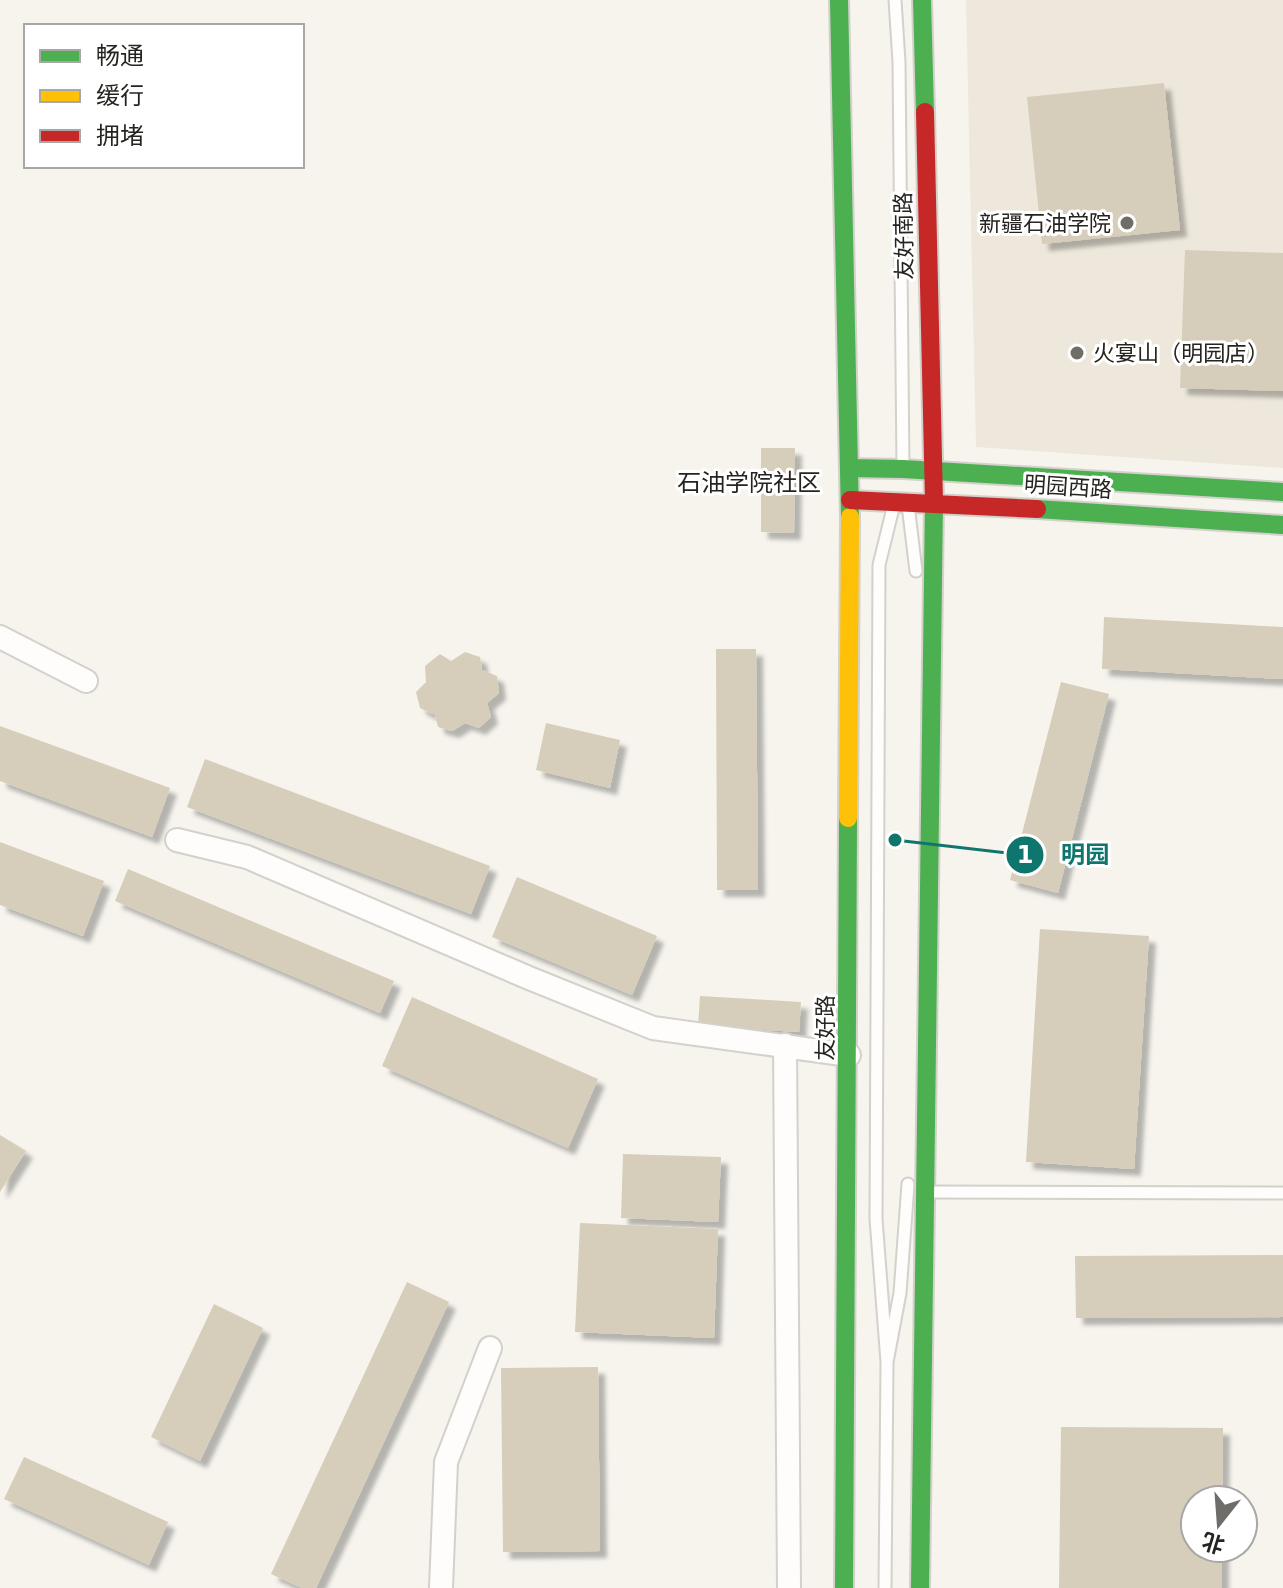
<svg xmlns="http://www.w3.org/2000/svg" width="1283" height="1588" viewBox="0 0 1283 1588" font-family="'DejaVu Sans','Noto Sans SC',sans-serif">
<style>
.built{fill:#ede8db}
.building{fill:#d6ceba;filter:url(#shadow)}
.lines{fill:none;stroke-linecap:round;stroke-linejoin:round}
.lane-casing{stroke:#d3d1cc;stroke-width:15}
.street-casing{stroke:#d3d1cc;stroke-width:26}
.fast-casing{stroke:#d3d1cc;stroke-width:22}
.slow-casing{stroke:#d3d1cc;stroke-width:22}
.jam-casing{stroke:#d3d1cc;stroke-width:22}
.lane{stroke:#fefdfc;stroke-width:11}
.street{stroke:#fefdfc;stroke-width:22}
.fast{stroke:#4caf50;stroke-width:18}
.slow{stroke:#ffc107;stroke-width:18}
.jam{stroke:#c62828;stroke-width:18}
.poi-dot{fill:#6f6d68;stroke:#fff;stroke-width:3}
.labels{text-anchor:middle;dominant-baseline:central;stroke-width:6;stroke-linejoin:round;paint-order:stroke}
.poi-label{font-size:22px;fill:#262420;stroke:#fff;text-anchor:end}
.street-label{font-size:22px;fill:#262420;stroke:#fff}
.neighbourhood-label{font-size:24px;fill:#262420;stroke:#fff}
.leader{fill:none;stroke:#0f766e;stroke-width:3}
.callout-dot{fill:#0f766e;stroke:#fff;stroke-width:3}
.mark-label{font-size:24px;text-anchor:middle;font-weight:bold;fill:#fff}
.callout-label{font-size:24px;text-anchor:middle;font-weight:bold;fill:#0f766e;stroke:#fff;stroke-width:6;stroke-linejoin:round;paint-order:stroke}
</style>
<defs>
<filter id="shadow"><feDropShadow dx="7" dy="7" stdDeviation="2" flood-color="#0004"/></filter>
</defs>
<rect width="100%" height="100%" fill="#f6f4ed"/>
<!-- built -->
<path class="built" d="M966,0H1283V468L976,447Z"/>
<!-- building -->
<path class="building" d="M1164,83L1180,230L1042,244L1027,97Z
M1185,250L1283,253V391L1180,388Z
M761,448H795L794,533L761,532Z
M1104,617L1283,627V679L1102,669Z
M716,649H756L758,890H717Z
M465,652L480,657L482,670L497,676L499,693L487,703L491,717L479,728L465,723L452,731L438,727L435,715L420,708L416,692L426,682L425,666L440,654L451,661Z
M1061,682L1109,694L1058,893L1010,880Z
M546,723L620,740L610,788L536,770Z
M0,726L170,788L152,837L0,781Z
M205,759L490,866L471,914L187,807Z
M0,842L104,881L83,936L0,905Z
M128,869L394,981L380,1013L115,901Z
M517,877L657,936L632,995L492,937Z
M1040,929L1149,936L1134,1169L1026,1162Z
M700,996L801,1002L799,1032L698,1026Z
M412,997L598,1079L568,1148L382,1066Z
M0,1135L26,1151L0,1192Z
M623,1154L721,1157L718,1222L621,1218Z
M580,1223L718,1229L714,1338L575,1332Z
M1283,1255V1317L1076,1318L1075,1256Z
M407,1282L449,1302L316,1588H302L271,1574Z
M214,1304L263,1328L200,1461L151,1437Z
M598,1367L600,1551L503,1552L501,1368Z
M1061,1427L1223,1428L1222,1500H1195V1548H1222V1588H1059Z
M24,1457L168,1522L149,1565L4,1499Z"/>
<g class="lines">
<defs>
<path id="lane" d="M895,0L899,62L903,468
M908,505L916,571
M928,1192L1283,1193
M887,1362L900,1293L908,1184
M885,1588L887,1362L876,1219L879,565L894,504"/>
<path id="street" d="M0,637L86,681
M177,840L247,857L529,978L653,1028L849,1055
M785,1045L789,1588
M441,1588L446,1462L490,1348"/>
<path id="fast" d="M839,0L850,517
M922,0L925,112
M850,468L903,469L1283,492
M1037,509L1283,525
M844,1588L848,818
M920,1588L934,501"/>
<path id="slow" d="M848,818L850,517"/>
<path id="jam" d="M925,112L934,501
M850,500L1037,509"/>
</defs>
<!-- lane casing -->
<use href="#lane" class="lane-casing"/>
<!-- street casing -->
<use href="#street" class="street-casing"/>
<!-- fast casing -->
<use href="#fast" class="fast-casing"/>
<!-- slow casing -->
<use href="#slow" class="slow-casing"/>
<!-- jam casing -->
<use href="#jam" class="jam-casing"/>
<!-- lane -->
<use href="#lane" class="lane"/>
<!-- street -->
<use href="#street" class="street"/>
<!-- fast -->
<use href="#fast" class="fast"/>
<!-- slow -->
<use href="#slow" class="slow"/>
<!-- jam -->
<use href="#jam" class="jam"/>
</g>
<!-- markers -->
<g class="poi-dot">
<circle cx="1127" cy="223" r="8"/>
<circle cx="1077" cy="353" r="8"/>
</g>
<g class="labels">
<!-- poi labels -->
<g class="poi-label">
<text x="1111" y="223">新疆石油学院</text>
<text x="1093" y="353" text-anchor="start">火宴山（明园店）</text>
</g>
<!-- street labels -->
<g class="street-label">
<text transform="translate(904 236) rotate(-91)">友好南路</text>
<text transform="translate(1068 487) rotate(4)">明园西路</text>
<text transform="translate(825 1028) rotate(-90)">友好路</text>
</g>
<!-- neighbourhood labels -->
<g class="neighbourhood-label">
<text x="749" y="483">石油学院社区</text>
</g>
</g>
<!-- callouts -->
<path class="leader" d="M895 840L1025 855"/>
<g class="callout-dot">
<circle cx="895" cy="840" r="8"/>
<circle cx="1025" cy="855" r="20"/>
</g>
<g class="mark-label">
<text x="1025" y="863">1</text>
</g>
<g class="callout-label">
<text x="1085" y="863">明园</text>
</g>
<!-- legend -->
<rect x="24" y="24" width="280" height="144" fill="#ffffff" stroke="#a8a7a6" stroke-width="2"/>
<rect x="40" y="50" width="40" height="12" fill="#4caf50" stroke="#a8a7a6" stroke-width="2"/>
<text x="96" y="64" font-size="24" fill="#262420">畅通</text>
<rect x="40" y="90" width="40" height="12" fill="#ffc107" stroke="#a8a7a6" stroke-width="2"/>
<text x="96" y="104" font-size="24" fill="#262420">缓行</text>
<rect x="40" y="130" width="40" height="12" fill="#c62828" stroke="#a8a7a6" stroke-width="2"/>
<text x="96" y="144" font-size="24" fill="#262420">拥堵</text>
<!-- north arrow -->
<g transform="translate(1219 1524) rotate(197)"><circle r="38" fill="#ffffff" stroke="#a8a7a6" stroke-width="2"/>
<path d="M0-6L14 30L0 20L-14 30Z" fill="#6f6d68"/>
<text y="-12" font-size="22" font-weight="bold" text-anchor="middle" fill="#262420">北</text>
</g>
</svg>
